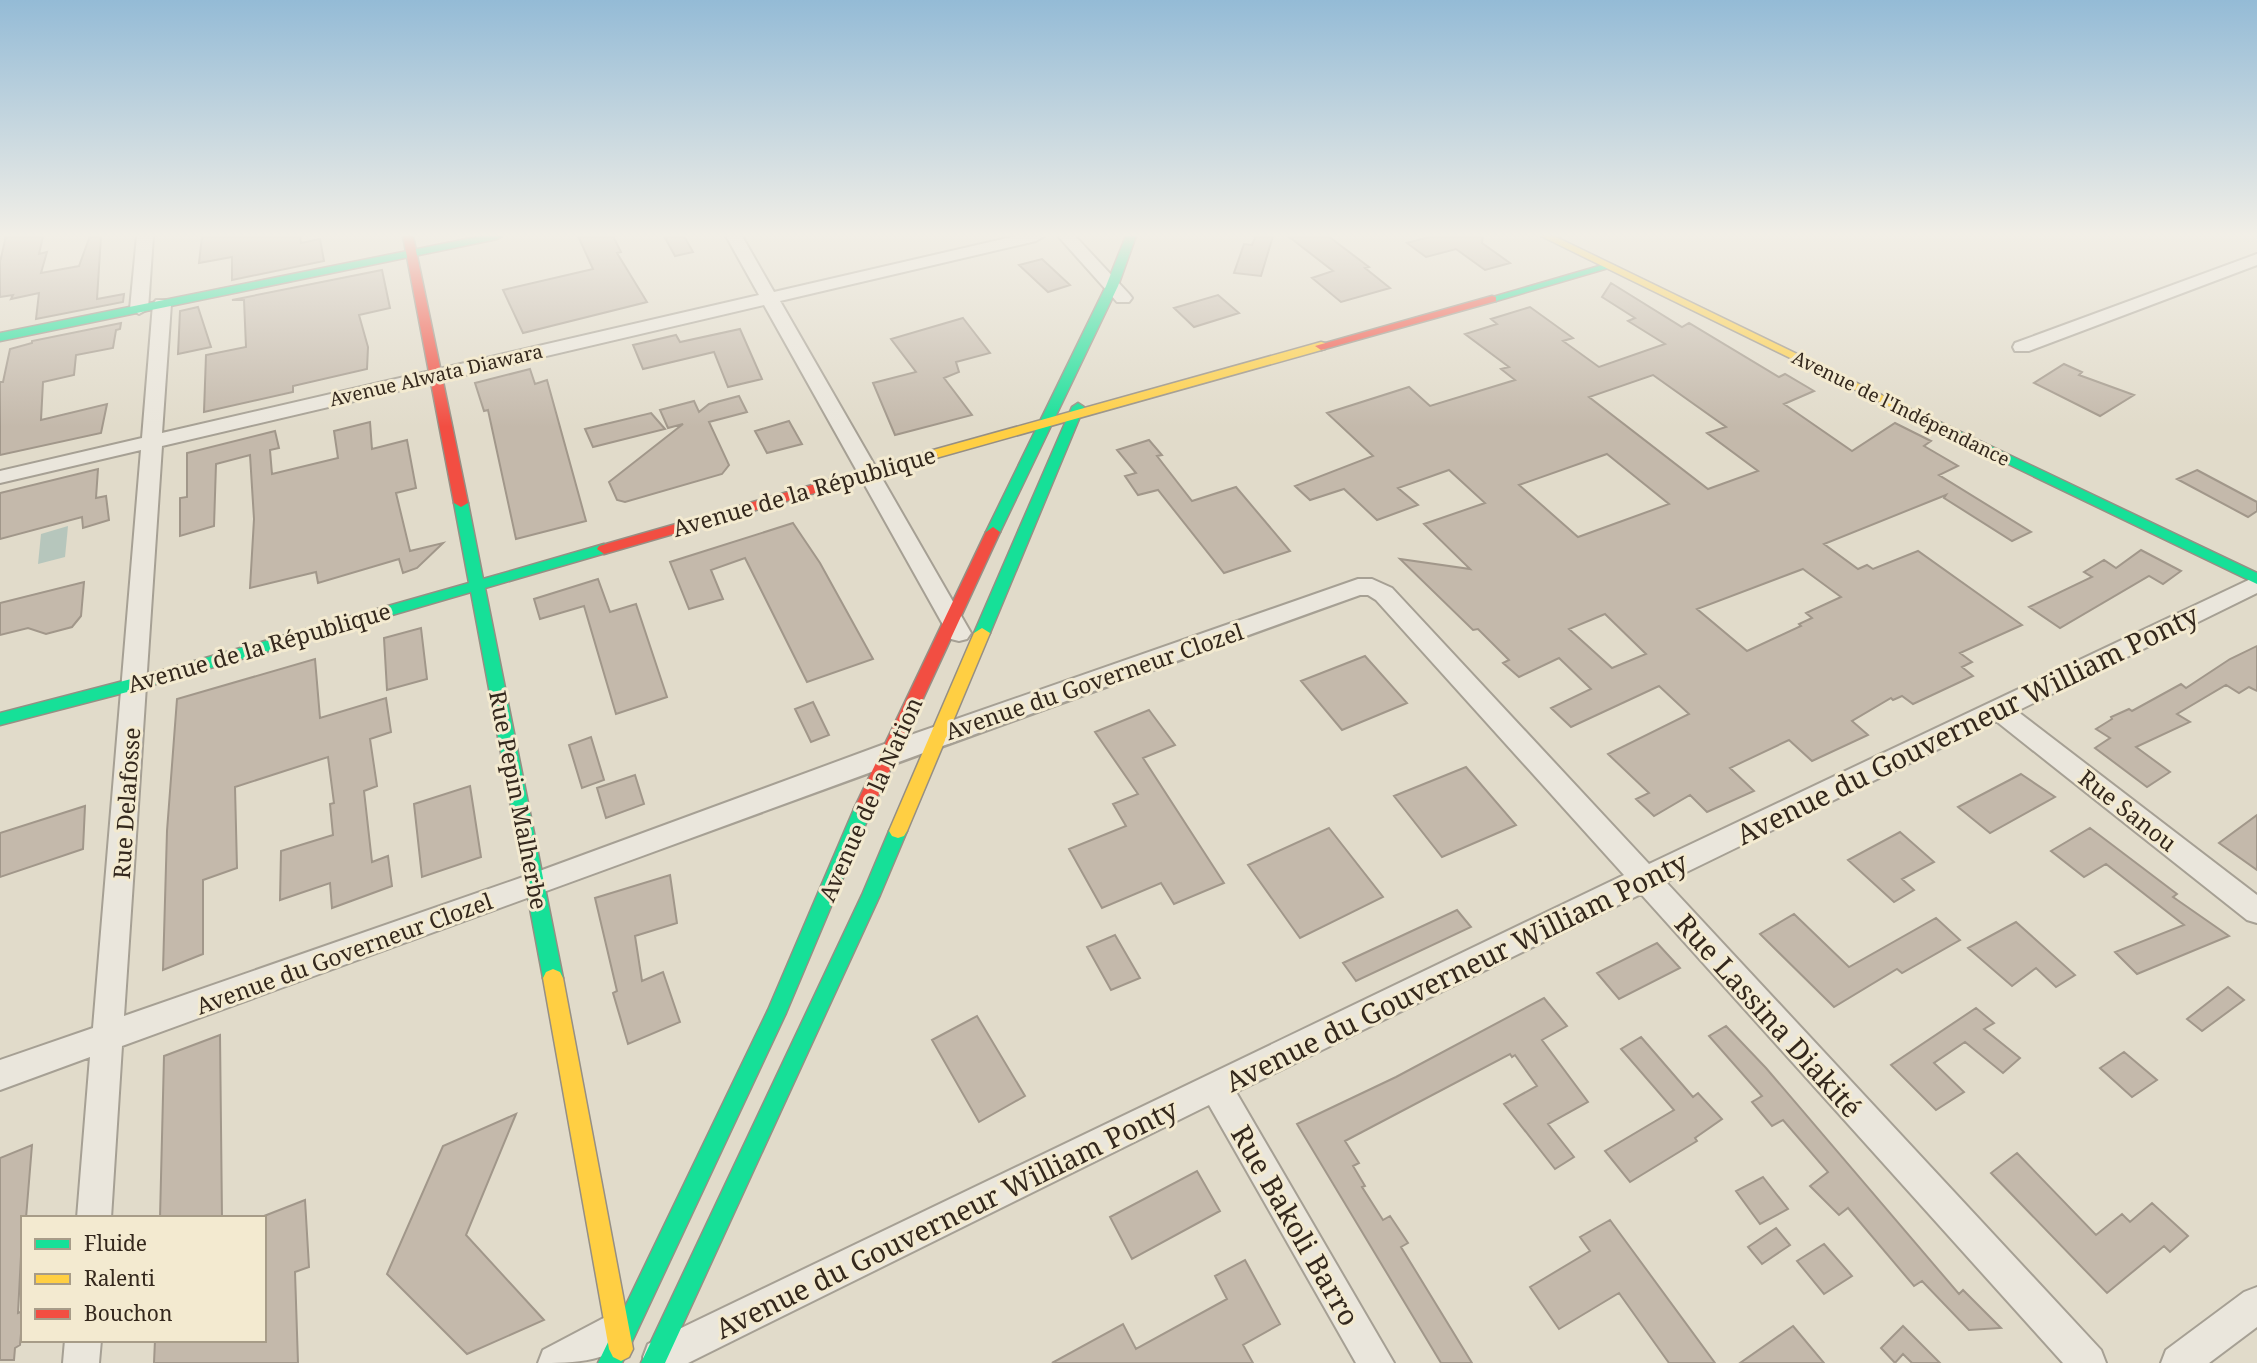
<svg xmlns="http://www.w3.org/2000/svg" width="2257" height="1363" viewBox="0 0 2257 1363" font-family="'Noto Serif',serif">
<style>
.water{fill:#b6c6bc}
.building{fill:#c4b9ab;stroke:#a1978a;stroke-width:2;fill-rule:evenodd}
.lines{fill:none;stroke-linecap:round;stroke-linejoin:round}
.street-casing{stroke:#a6a094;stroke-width:4}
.fast-casing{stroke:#968f84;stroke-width:3}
.slow-casing{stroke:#968f84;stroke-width:3}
.jam-casing{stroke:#968f84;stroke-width:3}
.street{fill:#eae6dc;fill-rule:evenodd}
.fast{fill:#16e098;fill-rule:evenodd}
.slow{fill:#ffcf43;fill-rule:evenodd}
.jam{fill:#f24e42;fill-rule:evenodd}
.labels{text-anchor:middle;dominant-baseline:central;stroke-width:6;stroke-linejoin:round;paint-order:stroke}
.far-street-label{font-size:19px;fill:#34281d;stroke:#f3ead0}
.street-label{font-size:23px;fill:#34281d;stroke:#f3ead0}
.near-street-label{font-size:28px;fill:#34281d;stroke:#f3ead0}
</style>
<rect width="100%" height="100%" fill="#e1dbca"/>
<!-- water -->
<path class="water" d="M68,526L65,557L38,564L41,534Z"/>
<!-- building -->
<path class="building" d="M6,236H43L39,254L47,252L41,273L79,266L90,236H101L97,299L124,294L123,302L36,319L39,293L11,299L13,295L0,297V262Z
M202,236H300L301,243L320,239L324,261L232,280V257L199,263Z
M578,236H613L621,252L617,253L647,302L523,333L503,290L593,269Z
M664,236H684L693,252L675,256Z
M1256,236H1273L1261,276L1234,273L1244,244L1252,245Z
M1288,236H1328L1369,267L1365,268L1390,288L1341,302L1312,278L1333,271Z
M1433,236H1483L1482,243L1510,263L1485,270L1456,249L1426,257L1407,243Z
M1042,259L1070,285L1048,292L1019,265Z
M382,270L390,308L359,315L368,347L367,369L293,386V392L204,412L206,355L246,347L244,300H232Z
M1611,283L1682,327L1689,323L1779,377L1785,374L1814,391L1784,404L1852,451L1895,423L1931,441L1924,446L1958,466L1939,475L2031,532L2012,541L1944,498L1946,495L1824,544L1858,569L1867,565L1873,569L1918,551L2022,625L1960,653L1972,662L1962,667L1973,676L1913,704L1902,696L1893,700L1891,698L1852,721L1868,735L1812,761L1789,740L1730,768L1754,791L1707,812L1690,795L1654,816L1636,799L1649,793L1608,754L1689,714L1659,686L1571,727L1551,708L1591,689L1559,658L1519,677L1503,663L1509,660L1478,629L1473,630L1400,559L1470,569L1424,524L1485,503L1449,470L1398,488L1418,505L1377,520L1344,489L1310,500L1295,486L1373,456L1327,413L1409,387L1430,406L1515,380L1501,369L1509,367L1465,334L1497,324L1491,319L1530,307L1573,338L1563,341L1599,367L1665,344L1628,321L1635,318L1602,297ZM1653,375L1726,427L1707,433L1758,471L1708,489L1589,397ZM1607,454L1669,504L1578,537L1519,485ZM1803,569L1841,597L1806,613L1812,618L1799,624L1801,626L1747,651L1697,609ZM1605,614L1646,654L1612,668L1569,629Z
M1218,295L1239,313L1194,327L1174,308Z
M198,307L211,347L178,354L180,311Z
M963,318L990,353L956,362L959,372L944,378L972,415L895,435L873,383L916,372L891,339Z
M121,323L120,329L116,330L113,348L76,355L74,375L43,382L41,420L107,404L101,433L0,455V382H3L10,349L32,343V341Z
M740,329L762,379L728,387L714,352L643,369L633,345L676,335L680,342Z
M2064,364L2082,372L2079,375L2134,395L2100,416L2034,383Z
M530,369L535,384L547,380L586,521L516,539L488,410L484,411L475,383Z
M739,396L747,412L709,422L729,465L722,474L625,502L617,500L609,482L683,424L668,428L660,410L694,401L699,412L709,404Z
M651,413L665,429L593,447L585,429Z
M789,421L802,444L767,453L755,431Z
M370,422L372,449L407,440L416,488L396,493L410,551L443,543L417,568L403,573L399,559L318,583L316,572L250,588L254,519L250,455L216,464L214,526L180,536V498L187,497V453L275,431L279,448L270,450L272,474L338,458L334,431Z
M1149,440L1162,455L1157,456L1192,501L1236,487L1290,551L1224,573L1158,490L1138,495L1125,476L1136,473L1117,450Z
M98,469L96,498L106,496L109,520L83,528L82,517L0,539V493Z
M2197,470L2257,502V511L2248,517L2177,479Z
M793,523L820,563L873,659L807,682L745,558L711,570L723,599L689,609L670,562Z
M2141,550L2181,571L2163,584L2149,576L2060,628L2029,607L2092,577L2084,572L2104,560L2116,568Z
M598,579L610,612L636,604L667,697L616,714L584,606L540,619L534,599Z
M84,582L81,616L72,627L46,634L28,628L0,635V603Z
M421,628L427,679L387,690L384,638Z
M2257,646V691L2249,687L2239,693L2226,685L2177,714L2190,722L2136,747L2170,772L2147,787L2095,748L2110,738L2096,729L2112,719L2111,717L2129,709L2132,711L2181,684L2186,688L2230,659Z
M1365,656L1407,703L1342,730L1301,681Z
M315,659L320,718L386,698L391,732L370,739L377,786L364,791L372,862L388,856L392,886L332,908L330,883L280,900L281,851L333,835L330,804L334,803L328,757L235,787L237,868L203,880V954L163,970L167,831L177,699Z
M813,702L829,735L811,742L795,709Z
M1149,710L1175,745L1143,758L1224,883L1174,904L1161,883L1102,908L1069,849L1126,826L1113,804L1138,794L1095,732Z
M591,737L604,780L582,788L569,745Z
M1466,767L1516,825L1442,857L1394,796Z
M2021,774L2055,797L1990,833L1958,807Z
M635,775L644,804L606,818L597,788Z
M470,786L481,857L422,877L414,804Z
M85,806L83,849L0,877V833Z
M2257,815V870L2219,843Z
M1329,828L1383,897L1300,938L1248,865Z
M2090,828L2177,894L2173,897L2229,936L2137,974L2115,952L2184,925L2106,864L2084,877L2051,851Z
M1900,832L1934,862L1902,879L1914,890L1894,902L1848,860Z
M670,875L677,923L635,936L642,981L663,972L680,1022L628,1044L613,993L617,991L595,898Z
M1457,910L1471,927L1356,981L1343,963Z
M1794,914L1849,967L1936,918L1960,940L1902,973L1897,969L1834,1007L1760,934Z
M2016,922L2075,975L2056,987L2036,968L2012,986L1968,948Z
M1115,935L1140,978L1111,990L1087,947Z
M1657,943L1680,968L1619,999L1597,973Z
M2228,987L2244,1000L2202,1031L2187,1019Z
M1544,998L1567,1026L1542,1040L1588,1102L1548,1124L1574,1157L1555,1169L1504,1104L1537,1086L1515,1055L1512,1057L1510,1054L1345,1141L1359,1163L1353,1166L1365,1186L1362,1187L1383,1220L1390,1216L1408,1243L1401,1247L1472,1363H1441L1297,1124L1396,1077Z
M1976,1008L1994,1023L1984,1029L2020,1058L2003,1073L1965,1042L1934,1063L1964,1092L1936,1110L1891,1065Z
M977,1016L1025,1096L979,1122L932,1040Z
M1726,1026L1766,1068L1959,1294L1963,1290L2001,1328L1969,1330L1922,1281L1914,1286L1848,1208L1839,1215L1810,1186L1828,1172L1783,1120L1772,1126L1752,1102L1762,1096L1709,1036Z
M220,1035L222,1218H160L164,1056Z
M1641,1037L1693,1097L1698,1093L1722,1119L1695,1138L1697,1141L1630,1182L1605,1151L1674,1110L1621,1049Z
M2124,1052L2157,1080L2132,1097L2100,1068Z
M516,1114L466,1235L544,1320L467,1354L387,1274L443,1146Z
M32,1145L26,1218H23L18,1313L23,1311L20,1345L15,1348L14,1360H0V1158Z
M2017,1153L2096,1235L2122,1214L2130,1222L2152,1203L2188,1236L2170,1252L2164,1246L2107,1293L1991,1173Z
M1197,1171L1220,1211L1132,1259L1110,1217Z
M1763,1177L1788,1209L1760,1224L1736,1191Z
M305,1200L309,1267L295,1272L298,1363H154L155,1340H264V1216Z
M1610,1220L1715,1363H1669L1619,1293L1559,1329L1530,1287L1590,1251L1580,1237Z
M1776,1228L1790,1245L1762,1264L1748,1247Z
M1824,1244L1852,1276L1824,1294L1797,1261Z
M1245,1260L1280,1324L1243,1345L1253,1363H1052L1123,1324L1136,1349L1227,1299L1215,1276Z
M1793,1326L1824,1363H1740Z
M1903,1326L1940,1363H1912L1903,1354L1895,1363L1881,1348Z"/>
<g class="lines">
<defs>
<path id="street" d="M137,236H153L148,309L139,314L130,309Z
M726,236H742L774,292L1016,236H1044L1036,241L780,301L971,633L967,639L959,641L951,639L764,305L162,446L124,1016L526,876L882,745L1358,579H1372L1392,588L1649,864L2257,576V593L2017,711L2257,895V923L2247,920L1996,721L1666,882L2101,1350L2106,1363H2063L1641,894L1236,1092L1394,1363H1356L1209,1105L688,1363H645L643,1357L648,1344L1624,875L1376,600L1368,595H1360C946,743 535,896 122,1046L111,1218H77L90,1057L0,1090V1060L93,1028L141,450L0,483V471L142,438L153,304L156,300H168L171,304L162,433L759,295Z
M1058,236H1075L1129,294L1132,298L1129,302H1117Z
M2257,254V265L2029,351H2015L2013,347L2015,343Z
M2257,1287V1327L2209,1363H2161L2166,1350L2244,1292Z
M617,1311L630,1316L635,1329C619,1363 572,1363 538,1363L543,1350Z
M65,1340H101L99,1363H63Z"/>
<path id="fast" d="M482,236H502L497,239L0,341V333Z
M1126,236H1136L1118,286L1000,532L993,537L988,535L986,532L1106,286Z
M1606,264L1615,266L1496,301L1486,299Z
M1078,403L1084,407L990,633L987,637H977L974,633L1072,407Z
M1921,413L2257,573V584L1917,420L1915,417Z
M461,499L468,503L483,579L604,544L611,549L609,552L485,588L563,978L560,984L553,987L546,984L543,978L471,592L135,690L0,725V713L135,678L469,583L454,503Z
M863,802L869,804L872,809L786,1013L622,1363H598L768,1010L854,809L857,804Z
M898,824L904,826L907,831L880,895L665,1363H641L862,895L889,831L892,826Z"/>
<path id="slow" d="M1541,236H1554L1927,417L1921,421L1917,420Z
M1321,342L1325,343V349L936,458H926L924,455L926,452Z
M982,628L990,633L907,831L904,836L898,838L892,836L889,831L974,633Z
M553,969L560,972L563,978L633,1349L629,1357L621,1361L613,1357L609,1349L543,978L546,972Z"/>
<path id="jam" d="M403,236H413L468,503L461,507L454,503Z
M1492,296L1496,297V301L1321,350L1315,346Z
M931,451L938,455L936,458L604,554L597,549L599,546Z
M993,527L1000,532L872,809L869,814L863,816L857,814L854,809L986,532Z"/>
</defs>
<!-- street casing -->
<use href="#street" class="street-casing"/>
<!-- fast casing -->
<use href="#fast" class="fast-casing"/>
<!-- slow casing -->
<use href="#slow" class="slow-casing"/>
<!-- jam casing -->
<use href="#jam" class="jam-casing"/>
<!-- street -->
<use href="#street" class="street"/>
<!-- fast -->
<use href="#fast" class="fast"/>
<!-- slow -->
<use href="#slow" class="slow"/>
<!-- jam -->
<use href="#jam" class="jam"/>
</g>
<!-- sky -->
<linearGradient id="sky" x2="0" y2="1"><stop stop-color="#94bbd6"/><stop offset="0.55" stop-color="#f2efe7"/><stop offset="1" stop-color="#f2efe7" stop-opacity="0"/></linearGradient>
<rect width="2257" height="427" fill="url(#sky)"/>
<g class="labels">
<!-- far-street labels -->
<g class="far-street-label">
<text transform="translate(436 375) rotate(-13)">Avenue Alwata Diawara</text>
<text transform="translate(1901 408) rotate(26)">Avenue de l'Indépendance</text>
</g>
<!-- street labels -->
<g class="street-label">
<text transform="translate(804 491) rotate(-16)">Avenue de la République</text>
<text transform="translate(259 647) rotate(-16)">Avenue de la République</text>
<text transform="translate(1094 681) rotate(-19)">Avenue du Governeur Clozel</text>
<text transform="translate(870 799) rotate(-66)">Avenue de la Nation</text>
<text transform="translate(519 800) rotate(79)">Rue Pepin Malherbe</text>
<text transform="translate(126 803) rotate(-86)">Rue Delafosse</text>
<text transform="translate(2128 810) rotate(38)">Rue Sanou</text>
<text transform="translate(344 953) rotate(-20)">Avenue du Governeur Clozel</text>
</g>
<!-- near-street labels -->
<g class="near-street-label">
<text transform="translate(1967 724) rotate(-26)">Avenue du Gouverneur William Ponty</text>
<text transform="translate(1456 971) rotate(-26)">Avenue du Gouverneur William Ponty</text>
<text transform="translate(1769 1015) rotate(48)">Rue Lassina Diakité</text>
<text transform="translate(946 1218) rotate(-26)">Avenue du Gouverneur William Ponty</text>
<text transform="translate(1296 1225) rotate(60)">Rue Bakoli Barro</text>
</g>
</g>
<!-- legend -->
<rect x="21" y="1216" width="245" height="126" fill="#f3ead0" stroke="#a79c88" stroke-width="2"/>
<rect x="35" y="1239" width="35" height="10" fill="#16e098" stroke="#a79c88" stroke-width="2"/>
<text x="84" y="1251" font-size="21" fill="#34281d">Fluide</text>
<rect x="35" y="1274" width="35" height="10" fill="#ffcf43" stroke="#a79c88" stroke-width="2"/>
<text x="84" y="1286" font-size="21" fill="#34281d">Ralenti</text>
<rect x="35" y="1309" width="35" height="10" fill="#f24e42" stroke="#a79c88" stroke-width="2"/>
<text x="84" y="1321" font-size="21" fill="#34281d">Bouchon</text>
</svg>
